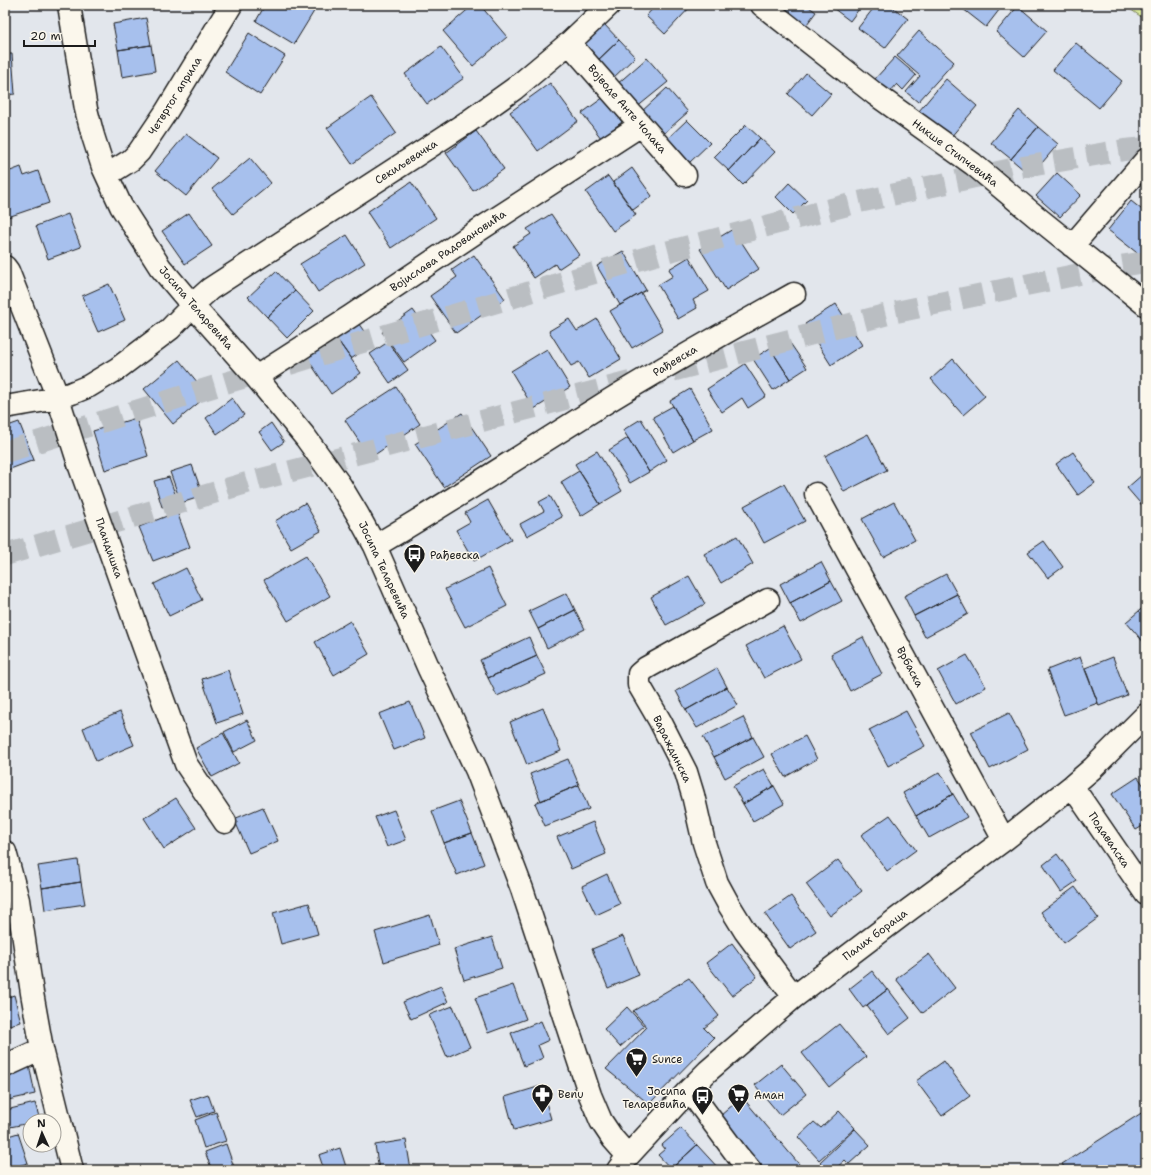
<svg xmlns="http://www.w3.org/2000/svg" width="1151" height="1175" viewBox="0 0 1151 1175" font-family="'Shantell Sans',sans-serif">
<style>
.green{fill:#d7e79a;stroke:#7a825b}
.building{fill:#a7c0ed;stroke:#1c1c1c}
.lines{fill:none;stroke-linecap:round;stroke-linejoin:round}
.highway-tunnel{stroke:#babec2;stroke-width:22;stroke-dasharray:22 11;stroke-linecap:butt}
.minor-casing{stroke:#1c1c1c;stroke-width:25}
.minor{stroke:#fbf7ec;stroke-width:22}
.labels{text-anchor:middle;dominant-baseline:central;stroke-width:3;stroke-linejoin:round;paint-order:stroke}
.street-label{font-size:11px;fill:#1c1c1c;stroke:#fbf7ec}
.poi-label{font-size:11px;fill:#1c1c1c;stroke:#fbf7ec;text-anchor:start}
</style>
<rect width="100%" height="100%" fill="#e2e6ec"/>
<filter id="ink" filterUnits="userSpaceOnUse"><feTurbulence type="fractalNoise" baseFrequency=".025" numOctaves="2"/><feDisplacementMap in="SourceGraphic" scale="8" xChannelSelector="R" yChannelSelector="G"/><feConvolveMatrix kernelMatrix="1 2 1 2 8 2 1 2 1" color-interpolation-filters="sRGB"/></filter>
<g filter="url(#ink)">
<!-- green -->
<path class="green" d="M1124,5H1146V19L1143,18Z"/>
<!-- building -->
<path class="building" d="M265,5H310L316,8L294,44L256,21Z
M473,5H480L507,37L473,66L443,31Z
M656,5H692L665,34L646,16Z
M787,5H806L816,12L804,28L782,12Z
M829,5H862L850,21Z
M876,5H890L908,19L885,48L858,28Z
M958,5H1003L986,27Z
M1018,6L1047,31L1024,57L996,32Z
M146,18L151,45L118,50L113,24Z
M603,23L619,40L595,63L578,46Z
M919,31L954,62L918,102L906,92L920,76L897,56Z
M249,33L285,56L260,95L225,72Z
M619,40L635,57L611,80L595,63Z
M1076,43L1122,81L1099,108L1053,70Z
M151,45L155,71L122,77L118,50Z
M441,47L464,78L427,104L405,74Z
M5,54H12L15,94L5,95Z
M895,57L916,75L903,90L897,84L889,93L874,80Z
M647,58L668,82L636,108L616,85Z
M806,73L831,94L812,115L788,94Z
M946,79L977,106L950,138L919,111Z
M550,83L578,121L538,151L510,112Z
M667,88L688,112L662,135L641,112Z
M371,97L396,133L352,164L327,128Z
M604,97L622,122L601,138L582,113Z
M1019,110L1038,127L1011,159L991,143Z
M687,120L710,143L689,163L666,140Z
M746,125L760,138L729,171L714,157Z
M1038,127L1058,144L1031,176L1011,159Z
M476,131L504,169L473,191L446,153Z
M186,134L217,158L186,196L155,171Z
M760,138L775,152L743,185L729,171Z
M250,158L271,183L233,214L212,189Z
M21,167L24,176L38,171L49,203L8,217L5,208V173Z
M632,168L652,196L633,210L613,182Z
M1057,173L1081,195L1060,217L1036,196Z
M608,176L636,215L613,231L586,192Z
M411,182L436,218L391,248L367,212Z
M789,183L807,200L793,214L776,197Z
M1131,201L1146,213V250L1141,256L1108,230Z
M189,213L212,246L185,264L162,231Z
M68,214L81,247L48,259L36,226Z
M551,214L579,255L558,269L555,264L534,278L513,246L531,234L527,229Z
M733,229L759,269L726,290L700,249Z
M347,235L365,263L318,292L300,264Z
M623,251L646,290L620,305L597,266Z
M474,255L505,299L456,333L430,296L457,277L452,270Z
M689,257L709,291L693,300L697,308L678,319L658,285L673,276L669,269Z
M276,271L295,291L267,317L248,297Z
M109,284L125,320L98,332L82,296Z
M295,291L314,311L287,338L267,317Z
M641,293L663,330L632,348L610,311Z
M836,304L862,345L831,365L805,324Z
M413,310L435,340L404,362L382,332Z
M569,319L577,331L597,319L621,359L589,378L579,362L571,366L549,331Z
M356,320L373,344L351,359L334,335Z
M334,335L361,373L331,394L305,355Z
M786,337L807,368L790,379L770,348Z
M388,342L408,370L390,383L370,354Z
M770,348L790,379L773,390L753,359Z
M547,349L570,387L534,409L511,371Z
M953,359L985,396L963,415L931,379Z
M179,360L208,395L173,424L144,389Z
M745,364L766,396L748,408L742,398L722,412L707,389Z
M396,387L420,424L370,458L345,420Z
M690,389L713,429L693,440L670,401Z
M232,398L244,415L217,434L206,418Z
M673,406L693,440L673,452L653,417Z
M462,413L491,456L444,487L415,444Z
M136,418L148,456L105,470L93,431Z
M641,419L667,460L649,472L623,430Z
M19,422L34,460L5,471V427Z
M271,423L284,442L272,450L259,432Z
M868,434L887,470L844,492L825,456Z
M628,438L649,472L630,483L609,450Z
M597,451L622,491L600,504L575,464Z
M1073,452L1095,483L1078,495L1056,464Z
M192,465L203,496L181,503L170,472Z
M579,471L600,504L581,516L561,482Z
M1143,474L1146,477V510L1127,488Z
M169,477L178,502L162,507L154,481Z
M784,484L805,521L764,543L744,506Z
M550,496L562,517L527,536L520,524L544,511L539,502Z
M488,500L511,540L474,561L456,530L470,522L465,513Z
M894,502L915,540L883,557L862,519Z
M305,503L321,531L291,548L275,521Z
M177,512L190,547L153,561L139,527Z
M737,536L753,564L721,583L704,554Z
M1044,541L1063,567L1048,578L1028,552Z
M306,556L330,596L288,621L264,580Z
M821,562L831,581L790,603L780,584Z
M186,568L202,600L169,616L154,584Z
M488,568L507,606L465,627L445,589Z
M946,574L957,594L914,616L904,596Z
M689,576L705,604L666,625L651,597Z
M831,581L842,601L801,623L790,603Z
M567,593L575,610L538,629L529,611Z
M957,594L968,614L925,637L914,616Z
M1146,605V645L1126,622Z
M575,610L585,629L547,648L538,629Z
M350,621L369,654L334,675L315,642Z
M783,626L801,659L764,678L746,646Z
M529,637L537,656L488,678L480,660Z
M863,637L882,674L850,691L831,654Z
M967,655L986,687L956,704L938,671Z
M537,656L546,674L497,696L488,678Z
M1080,657L1098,703L1064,715L1047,670Z
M1113,657L1127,695L1099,706L1085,668Z
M717,668L727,687L686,710L676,691Z
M228,670L243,714L217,723L202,679Z
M727,687L738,705L697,728L686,710Z
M410,702L425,738L394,750L379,714Z
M543,708L561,751L527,765L510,722Z
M906,711L925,746L888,766L869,730Z
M120,712L134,745L96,761L83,728Z
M1009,713L1028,749L990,769L971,732Z
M743,717L753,737L714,757L703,737Z
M247,720L257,740L234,752L224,732Z
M223,733L239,763L212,777L196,748Z
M805,736L817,759L785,777L772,754Z
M753,737L764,757L725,778L714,757Z
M568,759L579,785L541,801L530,774Z
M764,769L774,786L743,804L733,786Z
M940,772L953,794L916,816L903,793Z
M1138,777L1146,789V824L1136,830L1112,794Z
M579,785L589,809L545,826L535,803Z
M774,786L784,804L753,821L743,804Z
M953,794L967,817L929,838L916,816Z
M176,798L196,828L164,849L144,818Z
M459,801L472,833L444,843L432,811Z
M263,807L278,841L249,853L234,819Z
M394,810L406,840L387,847L375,817Z
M890,815L916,850L887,871L861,835Z
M593,822L606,854L571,869L557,837Z
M472,833L484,864L457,875L444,843Z
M1057,854L1077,881L1061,892L1043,865Z
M78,860L81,882L42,888L38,866Z
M838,860L862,891L830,916L806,884Z
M607,874L620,904L596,915L582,886Z
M81,882L85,904L45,910L42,888Z
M1075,887L1098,918L1064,943L1041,912Z
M791,896L816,931L790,949L765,914Z
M309,903L318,934L281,944L273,913Z
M430,915L439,945L384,962L375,932Z
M623,936L639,975L608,988L592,949Z
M492,937L502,968L464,980L454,949Z
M732,943L757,977L732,996L706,963Z
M929,954L955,988L923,1013L896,979Z
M872,971L887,990L863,1008L849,989Z
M689,978L719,1016L704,1028L714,1038L649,1104L606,1069L647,1027L633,1011Z
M513,985L526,1019L488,1033L475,998Z
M441,986L448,1002L411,1019L403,1002Z
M888,989L910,1018L889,1034L867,1005Z
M14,995L21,1022L5,1026V998Z
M453,1006L470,1047L447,1057L429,1015Z
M627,1007L644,1026L620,1047L604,1029Z
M541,1021L549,1040L538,1045L543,1058L524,1066L511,1033Z
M839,1024L866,1057L829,1087L802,1053Z
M944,1061L970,1096L942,1116L916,1081Z
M781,1064L806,1094L780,1115L755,1085Z
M29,1065L35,1094L8,1100L5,1086V1070Z
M541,1086L551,1119L514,1130L505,1097Z
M208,1094L214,1111L197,1117L190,1100Z
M742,1097L804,1170H753L713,1122Z
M35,1103L40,1120L30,1121V1123L10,1127L6,1110Z
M1146,1110V1170H1066L1062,1164Z
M839,1111L855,1128L819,1160L798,1137L814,1122L821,1128Z
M216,1112L226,1141L204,1148L195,1120Z
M681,1128L697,1145L671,1169L658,1155L665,1149L662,1145Z
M855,1129L870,1145L849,1164L845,1160L834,1170H828L820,1162Z
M18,1133L28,1163L5,1170V1137Z
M406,1140L411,1170H379L375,1145Z
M226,1144L235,1170H212L205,1152Z
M697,1145L720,1170H673L672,1168Z
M340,1148L347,1170H324L319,1155Z"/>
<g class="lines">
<!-- highway-tunnel -->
<path class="highway-tunnel" d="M5,452L222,384L658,254L859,202L1012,169L1124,150L1146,148
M5,555L250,482L896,312L1108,268L1146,262"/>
<defs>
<path id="minor" d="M69,5L86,109L93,136L103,167L121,206L160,267L192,305L256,377L306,438L340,485L358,515L375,546L429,669L477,771L522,889L590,1095L601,1121L613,1139L628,1156
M762,5L875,94L973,164L1039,219L1146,305
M569,43L685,175
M107,175L131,160L139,152L166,112L231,5
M1072,246L1146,160
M5,267L8,271L58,398L79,464L140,636L186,764L225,822
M256,377L351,316L482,228L641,125
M5,407L58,398L72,393L89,386L117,369L170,329L200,298L210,289L469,121L514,89L569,43L609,5
M816,494L1004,840
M375,546C450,502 523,454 597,408C661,368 728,331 794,294
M768,600L646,668L639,674V685L660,721L686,772L693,795L704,843L717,883L729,905L745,931L794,997
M1072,786L1146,894
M5,852L18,900L32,993L42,1049L72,1170
M5,1066L42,1049
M689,1090L738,1156L750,1170
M618,1170L628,1156L689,1090L708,1071L794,997L910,909L1004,840L1072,786L1093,768L1146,715"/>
</defs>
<!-- minor casing -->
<use href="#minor" class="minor-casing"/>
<!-- minor -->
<use href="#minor" class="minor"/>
</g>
</g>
<!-- icons -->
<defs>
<symbol id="bus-pin" viewBox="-11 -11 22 30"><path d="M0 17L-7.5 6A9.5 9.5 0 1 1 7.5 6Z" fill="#1c1c1c" stroke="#fbf7ec"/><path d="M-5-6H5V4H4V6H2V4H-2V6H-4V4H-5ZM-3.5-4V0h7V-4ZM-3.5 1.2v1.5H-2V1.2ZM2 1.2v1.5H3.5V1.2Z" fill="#fff"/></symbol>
<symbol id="supermarket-pin" viewBox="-11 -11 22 30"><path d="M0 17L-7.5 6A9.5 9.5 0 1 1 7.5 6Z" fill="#1c1c1c" stroke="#fbf7ec"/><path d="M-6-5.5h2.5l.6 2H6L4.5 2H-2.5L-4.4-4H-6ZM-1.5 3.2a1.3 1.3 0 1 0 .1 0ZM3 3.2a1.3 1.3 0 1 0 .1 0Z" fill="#fff"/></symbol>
<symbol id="pharmacy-pin" viewBox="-11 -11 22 30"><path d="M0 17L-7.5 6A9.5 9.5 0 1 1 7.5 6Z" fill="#1c1c1c" stroke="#fbf7ec"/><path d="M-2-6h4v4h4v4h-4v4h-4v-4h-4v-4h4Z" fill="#fff"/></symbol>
</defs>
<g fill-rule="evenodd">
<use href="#bus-pin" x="402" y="542" width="25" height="34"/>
<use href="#supermarket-pin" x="624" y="1046" width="25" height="34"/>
<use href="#pharmacy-pin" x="530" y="1082" width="25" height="34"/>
<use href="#supermarket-pin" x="726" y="1082" width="25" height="34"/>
<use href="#bus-pin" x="690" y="1084" width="25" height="34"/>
</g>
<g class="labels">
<!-- street labels -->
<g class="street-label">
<text transform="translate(175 96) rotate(-58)">Четвртог априла</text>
<text transform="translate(627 109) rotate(49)">Војводе Анте Чолака</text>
<text transform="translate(955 153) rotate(37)">Никше Стипчевића</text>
<text transform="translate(406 162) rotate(-33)">Секиљевачка</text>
<text transform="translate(448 251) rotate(-34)">Војислава Радовановића</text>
<text transform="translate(196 308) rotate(49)">Јосипа Теларевића</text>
<text transform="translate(675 361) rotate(-31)">Рађевска</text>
<text transform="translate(109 548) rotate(71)">Пландишка</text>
<text transform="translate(384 570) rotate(65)">Јосипа Теларевића</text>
<text transform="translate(910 667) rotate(62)">Врбаска</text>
<text transform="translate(672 749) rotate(64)">Вараждинска</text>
<text transform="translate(1109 840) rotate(56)">Подавалска</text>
<text transform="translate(875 935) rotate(-37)">Палих бораца</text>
</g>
<!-- poi labels -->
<g class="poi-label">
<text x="430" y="555">Рађевска</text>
<text x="652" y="1059">Sunce</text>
<text x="686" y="1091" text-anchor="end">Јосипа<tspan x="686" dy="13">Теларевића</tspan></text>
<text x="558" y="1094">Benu</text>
<text x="754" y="1095">Аман</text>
</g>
</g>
<!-- margin -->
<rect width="1151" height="1175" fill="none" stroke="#fbf7ec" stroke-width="20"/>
<rect x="10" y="10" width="1131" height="1155" fill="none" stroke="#1c1c1c" stroke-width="1.5" filter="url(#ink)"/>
<!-- north arrow -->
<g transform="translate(42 1133) rotate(357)"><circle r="19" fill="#fbf7ec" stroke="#a29f99"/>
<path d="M0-3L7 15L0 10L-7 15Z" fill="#1c1c1c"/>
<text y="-6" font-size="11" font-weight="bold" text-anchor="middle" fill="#1c1c1c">N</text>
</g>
<!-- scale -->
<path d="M24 40v6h71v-6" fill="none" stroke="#1c1c1c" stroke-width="2"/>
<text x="30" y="40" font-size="12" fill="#1c1c1c" stroke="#fbf7ec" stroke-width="3" paint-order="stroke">20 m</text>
</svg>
